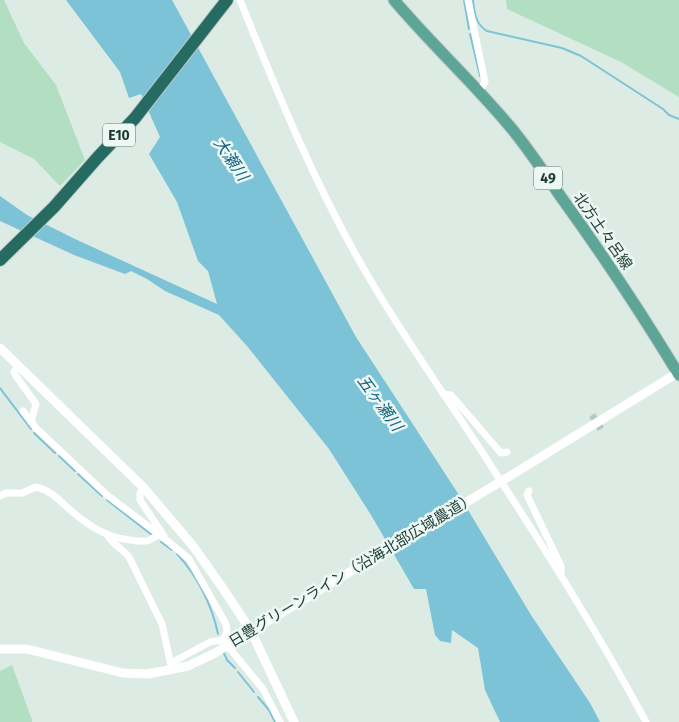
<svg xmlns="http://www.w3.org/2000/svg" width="679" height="722" viewBox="0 0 679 722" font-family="'Fira Sans','Noto Sans JP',sans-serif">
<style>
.green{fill:#b2dfc1}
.water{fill:#7dc3d7}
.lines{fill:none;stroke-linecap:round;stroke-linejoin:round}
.stream{stroke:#7dc3d7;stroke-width:2}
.minor-tunnel{stroke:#b7c8c2;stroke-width:7;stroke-dasharray:7 3.5;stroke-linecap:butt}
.primary-casing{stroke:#c0c8c6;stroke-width:13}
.motorway-casing{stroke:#c0c8c6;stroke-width:14}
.minor{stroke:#fff;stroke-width:7}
.tertiary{stroke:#fff;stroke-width:9}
.primary{stroke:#5ca597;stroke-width:11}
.motorway{stroke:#266b61;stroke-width:12}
.tertiary-bridge{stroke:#fff;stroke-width:9}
.labels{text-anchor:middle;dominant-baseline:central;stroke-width:5;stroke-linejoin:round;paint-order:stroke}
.shield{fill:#edf7f3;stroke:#5b736e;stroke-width:1}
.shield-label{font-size:14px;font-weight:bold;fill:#1d3b35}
.street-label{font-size:15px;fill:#1d3b35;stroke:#edf7f3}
.water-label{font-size:16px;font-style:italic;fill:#11647d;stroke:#edf7f3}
</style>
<rect width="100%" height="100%" fill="#ddebe5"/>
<!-- green -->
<path class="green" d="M0,0H4L24,43L56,85L85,160L60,186L34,159L0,142Z
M506,0H679V97L621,62L507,9Z
M12,665L32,720V722H0V671Z"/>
<!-- water -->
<path class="water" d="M66,0H172L356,337L459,495L531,615L590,703L600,722H500L485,690L478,648L452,630L451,643L440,641L435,635L426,589H414L371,515L329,449L247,346L219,315L165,291L147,279L131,271L125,274L74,255L0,221V196L27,215L75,239L217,304L208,271L198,261L177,202L149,154L160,137L141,94L129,98L120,72Z"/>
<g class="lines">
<!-- stream -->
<path class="stream" d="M464,0L469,29
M473,0C474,12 476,25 487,31L562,48L581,56L663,109L669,115L679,119
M470,34L480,76
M0,388L31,429
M34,433L55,453
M59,456L75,471
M78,474L102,496
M107,500L152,535
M161,542L172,550
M177,554C197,575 212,605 218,634
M224,653L227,660L235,668
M238,672L254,692
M258,697L269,710L275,722"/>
<!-- minor-tunnel -->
<path class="minor-tunnel" d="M592,415L601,429"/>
<defs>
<path id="primary" d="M394,0C432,45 475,84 512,129C530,151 545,174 561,197C603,255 642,314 679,375"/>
<path id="motorway" d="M0,260L54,207L98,157L135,118L227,0"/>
</defs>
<!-- primary casing -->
<use href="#primary" class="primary-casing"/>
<!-- motorway casing -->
<use href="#motorway" class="motorway-casing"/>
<!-- minor -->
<path class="minor" d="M240,0C278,94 316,188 368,276C407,343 453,406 495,472C548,554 600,636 646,722
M468,0L485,82L479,91
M18,366L14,372L16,376L36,404L31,422
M443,394L451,395L501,453L507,452
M23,411L36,428L107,495L165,539L189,559L226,624L227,632L223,640L263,689L280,722
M144,488L140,493V500L164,536
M529,491L527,495L561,566V574
M0,496L6,493H22L36,487C50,490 58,499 68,508C86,524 106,538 130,540C143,542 148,543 159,534
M108,536C113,545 123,549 129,557L162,624L172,670
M171,663L210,642L223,640"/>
<!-- tertiary -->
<path class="tertiary" d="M0,348L144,488L193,546L222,587L251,631L294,722
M510,476L679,372
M233,642L263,624
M0,649H27L123,673L148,674L188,666L215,653"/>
<!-- primary -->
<use href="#primary" class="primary"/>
<!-- motorway -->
<use href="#motorway" class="motorway"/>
<!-- tertiary-bridge -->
<path class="tertiary-bridge" d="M263,624L510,476
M215,653L233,642"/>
</g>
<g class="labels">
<!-- shield labels -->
<g class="shield">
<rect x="103" y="123.5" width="32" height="23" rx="4"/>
<rect x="534" y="166.5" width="28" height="23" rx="4"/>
</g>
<g class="shield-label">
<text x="119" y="135">E10</text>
<text x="548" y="178">49</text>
</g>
<!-- street labels -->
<g class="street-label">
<text transform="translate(603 231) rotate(55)">北方土々呂線</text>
<text transform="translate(352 570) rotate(-31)">日豊グリーンライン（沿海北部広域農道）</text>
</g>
<!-- water labels -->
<g class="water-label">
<text transform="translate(231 159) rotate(56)">大瀬川</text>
<text transform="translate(380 403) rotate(54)">五ヶ瀬川</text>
</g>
</g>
</svg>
